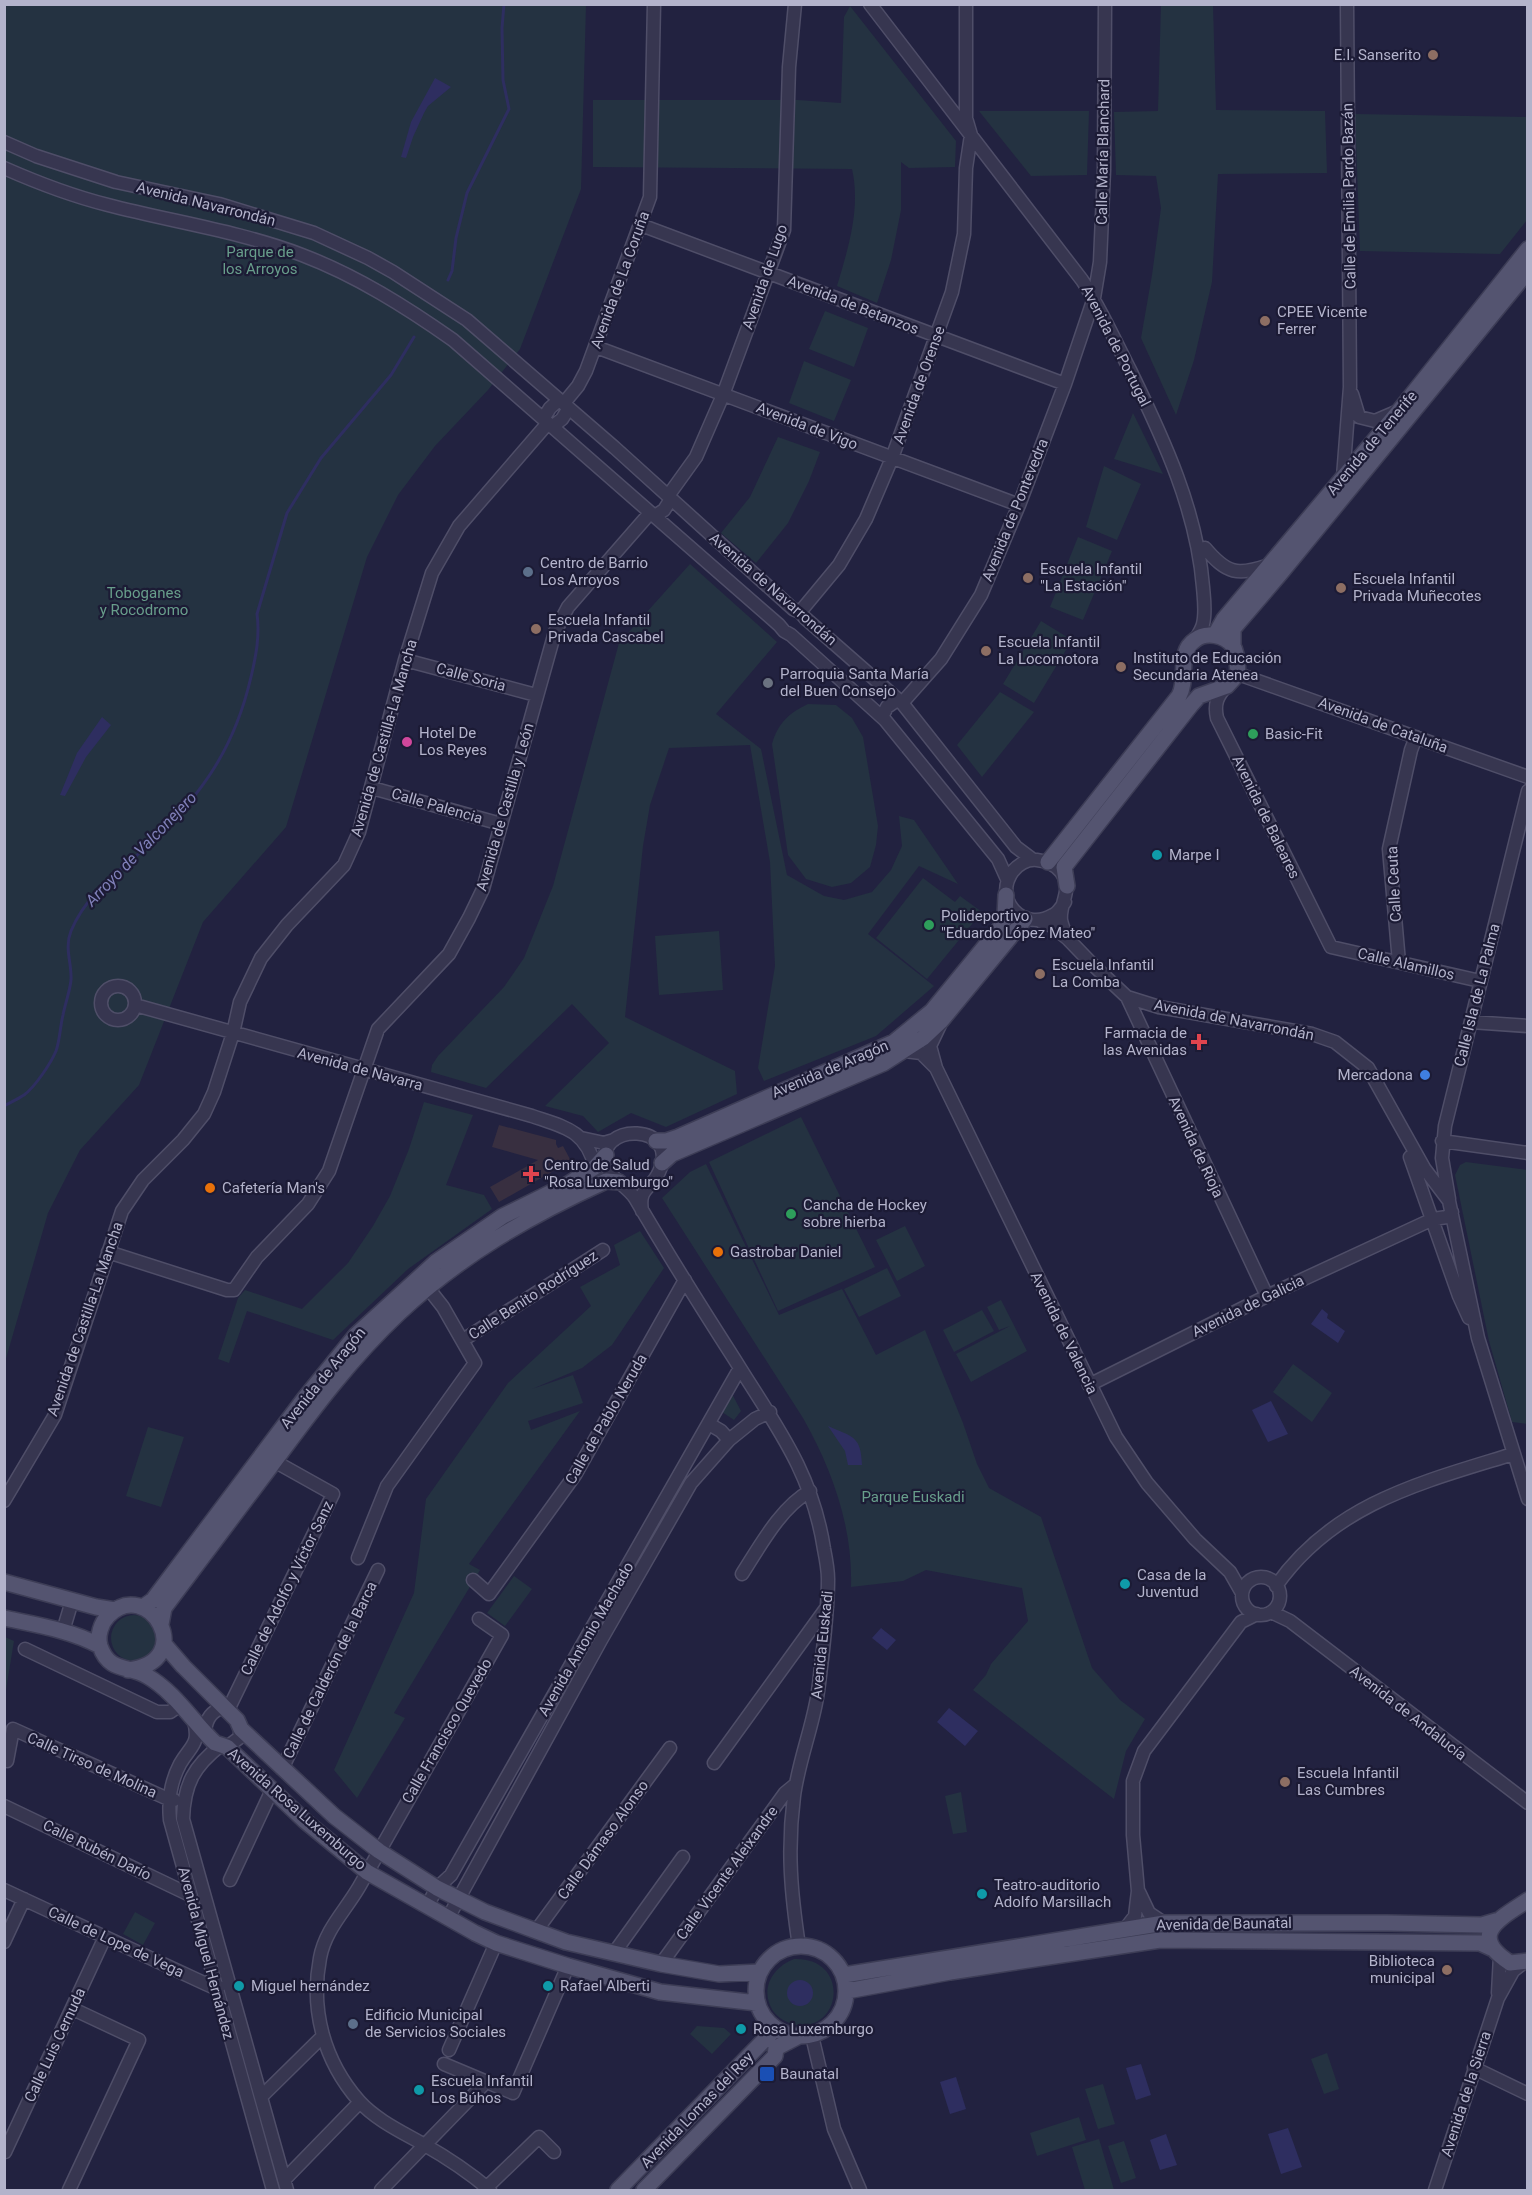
<svg xmlns="http://www.w3.org/2000/svg" width="1532" height="2195" viewBox="0 0 1532 2195" font-family="Roboto,sans-serif">
<style>
.medical{fill:#382f40}
.green{fill:#243241}
.water{fill:#2e2e60}
.lines{fill:none;stroke-linecap:round;stroke-linejoin:round}
.stream{stroke:#2e2e60;stroke-width:3}
.minor-casing{stroke:#4f4e68;stroke-width:15}
.major-casing{stroke:#3d3d56;stroke-width:18}
.minor{stroke:#373650;stroke-width:12}
.major{stroke:#545470;stroke-width:15}
.education-dot{fill:#8d6e63;stroke:#1c1b35;stroke-width:2}
.service-dot{fill:#5c6f8a;stroke:#1c1b35;stroke-width:2}
.worship-dot{fill:#6b7280;stroke:#1c1b35;stroke-width:2}
.leisure-dot{fill:#2e9e5b;stroke:#1c1b35;stroke-width:2}
.hotel-dot{fill:#d1479c;stroke:#1c1b35;stroke-width:2}
.culture-dot{fill:#0f9aa8;stroke:#1c1b35;stroke-width:2}
.health-dot{fill:#e0444e;stroke:#1c1b35;stroke-width:2}
.shop-dot{fill:#3f7fe0;stroke:#1c1b35;stroke-width:2}
.food-dot{fill:#e8710a;stroke:#1c1b35;stroke-width:2}
.transit-dot{fill:#1a4fb4;stroke:#1c1b35;stroke-width:2}
.labels{text-anchor:middle;dominant-baseline:central;stroke-width:4.5;stroke-linejoin:round;paint-order:stroke}
.poi-label{font-size:15px;fill:#b3b3cb;stroke:#1c1b35;text-anchor:start}
.street-label{font-size:15px;fill:#b3b3cb;stroke:#1c1b35}
.park-label{font-size:15px;fill:#689e8b;stroke:#1c1b35}
.water-label{font-size:16px;font-style:italic;fill:#8080b9;stroke:#1c1b35}
</style>
<rect width="100%" height="100%" fill="#222240"/>
<!-- medical -->
<path class="medical" d="M499,1125L556,1140V1144L558,1148L563,1146L571,1161L499,1202L490,1187L538,1160L492,1147Z"/>
<!-- green -->
<path class="green" d="M1161,4L1213,5L1216,110L1325,111L1327,173L1218,174L1212,282L1194,360L1176,415L1141,338L1152,275L1161,208L1156,176L1116,175L1114,112L1158,111Z
M4,5H586L581,189L520,349L488,390L435,446L398,495L367,557L286,827L203,922L139,1085L80,1150L48,1213L5,1362Z
M850,6L956,141L955,167L909,168L901,162V210L891,260L877,303L837,286C848,249 861,208 852,169L593,167V100H798L841,103L844,17Z
M979,111H1089L1087,175L1031,176Z
M1355,114L1527,117V220L1500,254L1360,251Z
M825,311L868,328L854,367L809,349Z
M804,361L851,380L834,421L789,403Z
M1133,413L1163,474L1114,459Z
M778,437L820,452L809,481L788,523L756,563L721,533L750,497Z
M1104,466L1141,484L1117,540L1086,527Z
M1078,537L1112,551L1083,620L1050,607Z
M690,564L777,642L716,714L761,749L787,875L824,896L844,900L872,892L891,870L902,846L899,816L914,820L958,884L919,866L868,934L934,986L876,1036L764,1081L758,1068L775,966L770,862L750,745L669,748L650,805L643,846L625,1017L735,1071L737,1094L666,1127L631,1113L598,1132L583,1116L545,1106L609,1043L572,1004L486,1088L431,1072L432,1065L438,1056L504,987L524,958L553,886L619,643Z
M1041,621L1072,640L1034,703L1003,684Z
M1000,692L1034,712L982,777L957,745Z
M808,704L836,705L852,718L863,737L878,826L876,845L870,867L851,883L832,887L806,879L788,855L772,744C778,723 789,713 808,704Z
M923,878L955,902L960,896L982,912L927,979L876,938Z
M719,931L723,990L659,995L655,936Z
M424,1102L473,1115L446,1185L484,1195L492,1209L408,1269L333,1340L247,1311L229,1363L218,1359L238,1298L245,1290L302,1309L348,1263L373,1226L390,1196L409,1149Z
M801,1117L875,1267L778,1311L709,1162Z
M1466,1162L1527,1170V1424L1512,1422L1489,1341L1455,1175L1460,1165Z
M706,1164L779,1315L842,1289L876,1355L925,1330L963,1423L977,1464L989,1488L1041,1517L1092,1668L1120,1700L1145,1719L1126,1751L1114,1799L973,1690L986,1675L991,1664L1028,1621L1022,1588L926,1570L903,1581L851,1587C853,1527 832,1469 803,1418L662,1198L690,1172Z
M905,1226L925,1266L897,1281L876,1240Z
M640,1231L664,1268L612,1345L582,1368L532,1389L573,1375L583,1403L528,1421L531,1430L580,1411L469,1564L480,1570L394,1713L405,1718L357,1798L334,1770L414,1593L426,1499L508,1383L591,1306L580,1287L620,1265L614,1245Z
M887,1268L901,1296L859,1317L844,1289Z
M1001,1300L1027,1351L971,1382L956,1354L1010,1326L999,1330L987,1307Z
M982,1310L994,1331L954,1352L943,1330Z
M1293,1364L1332,1393L1312,1422L1273,1392Z
M730,1390L741,1411L734,1420L719,1410Z
M148,1427L184,1437L161,1507L126,1496Z
M514,1576L532,1589L505,1626L487,1613Z
M111 1638a23 23 0 1 1 46 0a23 23 0 1 1-46 0Z
M5,1637L14,1641L5,1696Z
M961,1792L967,1832L953,1834L945,1796Z
M135,1912L155,1923L143,1945L123,1934Z
M794,1959C850,1957 843,2031 796,2025C787,2023 778,2018 773,2011C759,1989 773,1967 794,1959Z
M697,2026L724,2028L731,2034L712,2054L690,2034Z
M1327,2053L1339,2089L1324,2094L1311,2059Z
M1103,2084L1115,2124L1098,2129L1085,2089Z
M1079,2117L1086,2140L1037,2156L1030,2133Z
M1099,2139L1114,2190H1085L1072,2147Z
M1124,2141L1136,2178L1121,2183L1108,2146Z"/>
<!-- water -->
<path class="water" d="M435,78L451,87L428,106L424,113L413,137L406,158L401,157L411,122Z
M102,717L111,725L86,757L65,796L60,795L77,753Z
M1322,1309L1328,1314L1327,1318L1345,1331L1338,1343L1311,1324Z
M1271,1401L1288,1434L1268,1442L1252,1410Z
M828,1426C853,1437 861,1436 862,1465H848L845,1451Z
M881,1628L896,1640L887,1650L872,1638Z
M949,1708L978,1731L965,1746L937,1722Z
M787 1993a13 13 0 1 1 26 0a13 13 0 1 1-26 0Z
M1141,2064L1151,2095L1136,2100L1126,2068Z
M956,2077L966,2109L950,2114L940,2082Z
M1288,2128L1302,2167L1281,2174L1268,2134Z
M1166,2134L1177,2165L1160,2170L1150,2140Z"/>
<g class="lines">
<!-- stream -->
<path class="stream" d="M448,280L452,271L456,238L467,193L509,109L503,80L502,28L504,4
M4,1106C11,1102 18,1099 24,1095C35,1087 51,1063 56,1051C60,1040 60,1027 63,1015C65,1004 70,991 71,980C72,963 64,948 71,931C87,892 123,869 153,841C204,792 235,746 251,677C256,656 260,635 257,614L287,513L321,458L391,375L414,337"/>
<defs>
<path id="minor" d="M870,4L1082,280C1101,309 1115,341 1131,372C1164,440 1197,511 1203,587C1204,599 1206,612 1203,624C1202,629 1198,635 1195,640
M4,142L36,156L116,182L219,204L314,233L368,258L393,272L467,320L615,448L793,609L800,612L805,618L902,703L1016,847L1032,859
M4,168C38,183 72,196 108,205C173,222 239,231 302,255C357,276 406,307 453,340L779,625L784,631L791,635L885,720L998,859L1007,879
M641,225L1065,384
M596,347L1019,505
M1352,394L1359,417L1375,421L1396,412
M564,403L578,386L586,371L650,197L654,4
M543,419L550,408L559,400
M552,427L562,419L569,408
M1343,477L1350,387L1347,4
M668,496L696,457L723,395L784,230L789,67L795,4
M655,516L664,510L671,499
M1205,548C1227,574 1237,576 1269,565
M800,612L839,565L866,519L892,458L952,292L964,234L966,168L971,135L966,118V4
M405,660L536,695
M1238,674L1528,777
M1227,686C1217,696 1214,704 1217,718L1331,947L1480,981
M902,703L941,659L981,595L1019,505L1065,384L1094,298L1100,262L1104,170L1105,4
M882,717L887,707L897,700
M372,788L501,824
M1065,902C1062,906 1058,913 1053,915C1023,933 992,899 1013,871C1019,864 1028,859 1037,860C1046,861 1055,864 1061,872C1074,889 1059,903 1061,920C1062,926 1065,932 1067,938
M1040,921L1052,926L1068,939L1093,965L1127,997L1159,1007L1312,1034L1335,1042L1368,1068L1424,1168L1449,1201L1478,1338L1528,1499
M1399,962L1389,849L1411,750L1416,737
M101 1003a17 17 0 1 1 34 0a17 17 0 1 1-34 0Z
M1127,997L1267,1296
M135,1005L532,1116C564,1127 586,1130 595,1167
M1471,1022L1528,1026
M940,1025L930,1046L936,1068L1116,1437L1147,1483L1195,1539L1230,1572L1242,1593
M905,1051L921,1053L935,1067
M581,1138L604,1143L614,1140
M1442,1141L1528,1153
M1410,1157L1459,1296L1469,1318
M1449,1199L1442,1158L1445,1126L1528,791
M642,1211C638,1187 651,1190 659,1172C682,1122 595,1122 606,1164C610,1179 627,1186 635,1198C667,1253 701,1307 735,1360C775,1425 812,1471 824,1549C826,1559 828,1569 828,1579C828,1606 825,1632 822,1659C820,1673 819,1689 816,1703C810,1734 798,1765 794,1796C787,1850 791,1893 799,1946
M108,1252L227,1290H234L257,1257L308,1204L329,1171L378,1029L449,954L469,918L483,889L555,632L568,607L650,513
M463,1340L603,1250
M1089,1385L1267,1296L1433,1219L1447,1217L1452,1212
M709,1424L721,1431L729,1440
M4,1501L55,1415L122,1211L143,1180L183,1140L204,1114L214,1092L233,1033L240,1002L261,958L287,925L344,865L359,832L405,660L432,573L459,526L548,423
M358,1558L387,1486L475,1363L443,1307L428,1288
M742,1574C760,1546 781,1507 810,1491
M1242 1596a19 19 0 1 1 38 0a19 19 0 1 1-38 0Z
M473,1580L489,1594L575,1475L685,1280
M1276,1586C1334,1503 1423,1482 1513,1454
M1271,1612L1290,1621L1528,1803
M479,1619L502,1635C454,1719 407,1803 359,1887C345,1911 325,1930 320,1958C310,2010 324,2061 359,2101C376,2120 402,2132 423,2144C446,2157 470,2173 490,2190
M63,1631L72,1601
M25,1649L157,1712H170L180,1705
M228,1710L333,1494L274,1461
M194,1721C200,1745 191,1745 180,1764C170,1783 168,1800 170,1820L273,2190
M205,1730C207,1718 211,1712 223,1707
M221,1745C194,1766 184,1784 183,1819L287,2190
M227,1747L239,1738L241,1729
M7,1761L13,1729L168,1799L174,1800
M714,1763L827,1607
M282,1769L378,1570
M4,1806L190,1895
M230,1880L272,1790
M4,1890L206,1984L215,1988L219,1987
M1139,1892L1149,1913L1164,1923
M427,1906L437,1888L451,1875L740,1368
M448,1918L601,1640L691,1483L729,1440L755,1419L770,1412
M1125,1929L1135,1916L1138,1891L1133,1835V1781L1144,1751L1241,1622L1257,1614
M536,1931L670,1748
M4,1942L24,1899
M614,1953L683,1857
M661,1964L785,1793L796,1784
M1498,1993L1500,1956
M812,2036L834,2129L860,2190
M449,2050L496,1943
M444,2064L513,2093L568,1966
M1474,2068L1528,2094
M262,2096L322,2037
M5,2152L105,1937
M284,2180L360,2102
M69,2190L139,2040L73,2009
M381,2190L485,2083
M484,2190L539,2137L554,2152
M1435,2190L1498,1998L1513,1971L1523,1963"/>
<path id="major" d="M1215,635L1224,619L1399,411L1528,249
M1233,646V629L1280,574L1528,271
M1048,862L1179,696C1189,678 1176,653 1195,640C1206,631 1225,635 1233,646C1238,654 1237,665 1238,674L1227,686L1199,696L1191,705L1064,867L1067,886
M656,1141H666L678,1137L894,1042L932,1011L1000,928L1005,916L1006,895
M662,1163L672,1154L884,1063L923,1038L941,1021L1025,919
M4,1582L96,1607L115,1610
M143,1607L153,1600L304,1399L356,1335L436,1262L503,1216L568,1184L595,1167L606,1155
M4,1618C37,1625 70,1630 100,1646
M161,1624L164,1608C201,1559 237,1511 274,1462C313,1409 351,1358 399,1313C461,1255 529,1216 606,1181L619,1182
M164,1644L183,1666L237,1720L241,1729L334,1816L379,1851L437,1888L485,1912L566,1942L661,1964L719,1974L760,1972
M128,1670C200,1661 148,1575 108,1616C101,1623 97,1636 100,1646C109,1673 129,1665 147,1676C175,1692 193,1722 215,1743L227,1747L305,1821L367,1872L475,1933L496,1943L568,1966L660,1992L757,2003
M1528,1900C1499,1919 1467,1935 1510,1963L1528,1961
M756 1991a45 45 0 1 1 90 0a45 45 0 1 1-90 0Z
M844,1975L1164,1923H1388L1482,1925L1499,1920
M847,1991L950,1972L1160,1940L1480,1943L1491,1948
M618,2190L775,2029
M644,2190L775,2056L776,2048L797,2037"/>
</defs>
<!-- minor casing -->
<use href="#minor" class="minor-casing"/>
<!-- major casing -->
<use href="#major" class="major-casing"/>
<!-- minor -->
<use href="#minor" class="minor"/>
<!-- major -->
<use href="#major" class="major"/>
</g>
<!-- markers -->
<g class="education-dot">
<circle cx="1433" cy="55" r="6"/>
<circle cx="1265" cy="321" r="6"/>
<circle cx="1028" cy="578" r="6"/>
<circle cx="1341" cy="588" r="6"/>
<circle cx="536" cy="629" r="6"/>
<circle cx="986" cy="651" r="6"/>
<circle cx="1121" cy="667" r="6"/>
<circle cx="1040" cy="974" r="6"/>
<circle cx="1285" cy="1782" r="6"/>
<circle cx="1447" cy="1970" r="6"/>
</g>
<g class="service-dot">
<circle cx="528" cy="572" r="6"/>
<circle cx="353" cy="2024" r="6"/>
</g>
<circle class="worship-dot" cx="768" cy="683" r="6"/>
<g class="leisure-dot">
<circle cx="1253" cy="734" r="6"/>
<circle cx="929" cy="925" r="6"/>
<circle cx="791" cy="1214" r="6"/>
</g>
<circle class="hotel-dot" cx="407" cy="742" r="6"/>
<g class="culture-dot">
<circle cx="1157" cy="855" r="6"/>
<circle cx="1125" cy="1584" r="6"/>
<circle cx="982" cy="1894" r="6"/>
<circle cx="239" cy="1986" r="6"/>
<circle cx="548" cy="1986" r="6"/>
<circle cx="741" cy="2029" r="6"/>
<circle cx="419" cy="2090" r="6"/>
</g>
<g class="health-dot">
<path d="M1196 1033h6v6h6v6h-6v6h-6v-6h-6v-6h6z"/>
<path d="M528 1165h6v6h6v6h-6v6h-6v-6h-6v-6h6z"/>
</g>
<circle class="shop-dot" cx="1425" cy="1075" r="6"/>
<g class="food-dot">
<circle cx="210" cy="1188" r="6"/>
<circle cx="718" cy="1252" r="6"/>
</g>
<rect class="transit-dot" x="759" y="2066" width="16" height="16" rx="3"/>
<g class="labels">
<!-- poi labels -->
<g class="poi-label">
<text x="1421" y="55" text-anchor="end">E.I. Sanserito</text>
<text x="1277" y="312">CPEE Vicente<tspan x="1277" dy="17">Ferrer</tspan></text>
<text x="540" y="563">Centro de Barrio<tspan x="540" dy="17">Los Arroyos</tspan></text>
<text x="1040" y="569">Escuela Infantil<tspan x="1040" dy="17">"La Estación"</tspan></text>
<text x="1353" y="579">Escuela Infantil<tspan x="1353" dy="17">Privada Muñecotes</tspan></text>
<text x="548" y="620">Escuela Infantil<tspan x="548" dy="17">Privada Cascabel</tspan></text>
<text x="998" y="642">Escuela Infantil<tspan x="998" dy="17">La Locomotora</tspan></text>
<text x="1133" y="658">Instituto de Educación<tspan x="1133" dy="17">Secundaria Atenea</tspan></text>
<text x="780" y="674">Parroquia Santa María<tspan x="780" dy="17">del Buen Consejo</tspan></text>
<text x="419" y="733">Hotel De<tspan x="419" dy="17">Los Reyes</tspan></text>
<text x="1265" y="734">Basic-Fit</text>
<text x="1169" y="855">Marpe I</text>
<text x="941" y="916">Polideportivo<tspan x="941" dy="17">"Eduardo López Mateo"</tspan></text>
<text x="1052" y="965">Escuela Infantil<tspan x="1052" dy="17">La Comba</tspan></text>
<text x="1187" y="1033" text-anchor="end">Farmacia de<tspan x="1187" dy="17">las Avenidas</tspan></text>
<text x="1413" y="1075" text-anchor="end">Mercadona</text>
<text x="544" y="1165">Centro de Salud<tspan x="544" dy="17">"Rosa Luxemburgo"</tspan></text>
<text x="222" y="1188">Cafetería Man's</text>
<text x="803" y="1205">Cancha de Hockey<tspan x="803" dy="17">sobre hierba</tspan></text>
<text x="730" y="1252">Gastrobar Daniel</text>
<text x="1137" y="1575">Casa de la<tspan x="1137" dy="17">Juventud</tspan></text>
<text x="1297" y="1773">Escuela Infantil<tspan x="1297" dy="17">Las Cumbres</tspan></text>
<text x="994" y="1885">Teatro-auditorio<tspan x="994" dy="17">Adolfo Marsillach</tspan></text>
<text x="1435" y="1961" text-anchor="end">Biblioteca<tspan x="1435" dy="17">municipal</tspan></text>
<text x="251" y="1986">Miguel hernández</text>
<text x="560" y="1986">Rafael Alberti</text>
<text x="365" y="2015">Edificio Municipal<tspan x="365" dy="17">de Servicios Sociales</tspan></text>
<text x="753" y="2029">Rosa Luxemburgo</text>
<text x="780" y="2074">Baunatal</text>
<text x="431" y="2081">Escuela Infantil<tspan x="431" dy="17">Los Búhos</tspan></text>
</g>
<!-- street labels -->
<g class="street-label">
<text transform="translate(1103 152) rotate(-89)">Calle María Blanchard</text>
<text transform="translate(1349 196) rotate(-91)">Calle de Emilia Pardo Bazán</text>
<text transform="translate(206 204) rotate(14)">Avenida Navarrondán</text>
<text transform="translate(765 277) rotate(-71)">Avenida de Lugo</text>
<text transform="translate(620 280) rotate(-70)">Avenida de La Coruña</text>
<text transform="translate(853 305) rotate(21)">Avenida de Betanzos</text>
<text transform="translate(1116 346) rotate(63)">Avenida de Portugal</text>
<text transform="translate(919 385) rotate(-70)">Avenida de Orense</text>
<text transform="translate(807 426) rotate(21)">Avenida de Vigo</text>
<text transform="translate(1372 443) rotate(-50)">Avenida de Tenerife</text>
<text transform="translate(1015 510) rotate(-68)">Avenida de Pontevedra</text>
<text transform="translate(773 589) rotate(41)">Avenida de Navarrondán</text>
<text transform="translate(471 677) rotate(15)">Calle Soria</text>
<text transform="translate(1383 725) rotate(20)">Avenida de Cataluña</text>
<text transform="translate(384 738) rotate(-74)">Avenida de Castilla-La Mancha</text>
<text transform="translate(437 806) rotate(16)">Calle Palencia</text>
<text transform="translate(505 807) rotate(-74)">Avenida de Castilla y León</text>
<text transform="translate(1266 817) rotate(64)">Avenida de Baleares</text>
<text transform="translate(1394 884) rotate(-93)">Calle Ceuta</text>
<text transform="translate(1406 964) rotate(13)">Calle Alamillos</text>
<text transform="translate(1477 995) rotate(-76)">Calle Isla de La Palma</text>
<text transform="translate(1234 1020) rotate(11)">Avenida de Navarrondán</text>
<text transform="translate(360 1069) rotate(15)">Avenida de Navarra</text>
<text transform="translate(830 1069) rotate(-23)">Avenida de Aragón</text>
<text transform="translate(1196 1147) rotate(65)">Avenida de Rioja</text>
<text transform="translate(533 1295) rotate(-33)">Calle Benito Rodríguez</text>
<text transform="translate(1248 1306) rotate(-26)">Avenida de Galicia</text>
<text transform="translate(85 1319) rotate(-71)">Avenida de Castilla-La Mancha</text>
<text transform="translate(1064 1333) rotate(64)">Avenida de Valencia</text>
<text transform="translate(323 1378) rotate(-51)">Avenida de Aragón</text>
<text transform="translate(606 1419) rotate(-60)">Calle de Pablo Neruda</text>
<text transform="translate(287 1588) rotate(-64)">Calle de Adolfo y Víctor Sanz</text>
<text transform="translate(586 1639) rotate(-60)">Avenida Antonio Machado</text>
<text transform="translate(822 1645) rotate(-84)">Avenida Euskadi</text>
<text transform="translate(330 1670) rotate(-64)">Calle de Calderón de la Barca</text>
<text transform="translate(1408 1713) rotate(38)">Avenida de Andalucía</text>
<text transform="translate(447 1731) rotate(-60)">Calle Francisco Quevedo</text>
<text transform="translate(92 1765) rotate(24)">Calle Tirso de Molina</text>
<text transform="translate(297 1809) rotate(41)">Avenida Rosa Luxemburgo</text>
<text transform="translate(603 1840) rotate(-54)">Calle Dámaso Alonso</text>
<text transform="translate(97 1850) rotate(26)">Calle Rubén Darío</text>
<text transform="translate(727 1873) rotate(-54)">Calle Vicente Aleixandre</text>
<text transform="translate(1224 1924) rotate(-1)">Avenida de Baunatal</text>
<text transform="translate(116 1942) rotate(25)">Calle de Lope de Vega</text>
<text transform="translate(206 1953) rotate(75)">Avenida Miguel Hernández</text>
<text transform="translate(55 2045) rotate(-65)">Calle Luis Cernuda</text>
<text transform="translate(1466 2094) rotate(-72)">Avenida de la Sierra</text>
<text transform="translate(697 2110) rotate(-46)">Avenida Lomas del Rey</text>
</g>
<!-- park labels -->
<g class="park-label">
<text x="260" y="252">Parque de<tspan x="260" dy="17">los Arroyos</tspan></text>
<text x="144" y="593">Toboganes<tspan x="144" dy="17">y Rocodromo</tspan></text>
<text x="913" y="1497">Parque Euskadi</text>
</g>
<!-- water labels -->
<g class="water-label">
<text transform="translate(141 849) rotate(-46)">Arroyo de Valconejero</text>
</g>
</g>
<!-- border -->
<rect width="1532" height="2195" fill="none" stroke="#b3b3cb" stroke-width="12"/>
</svg>
